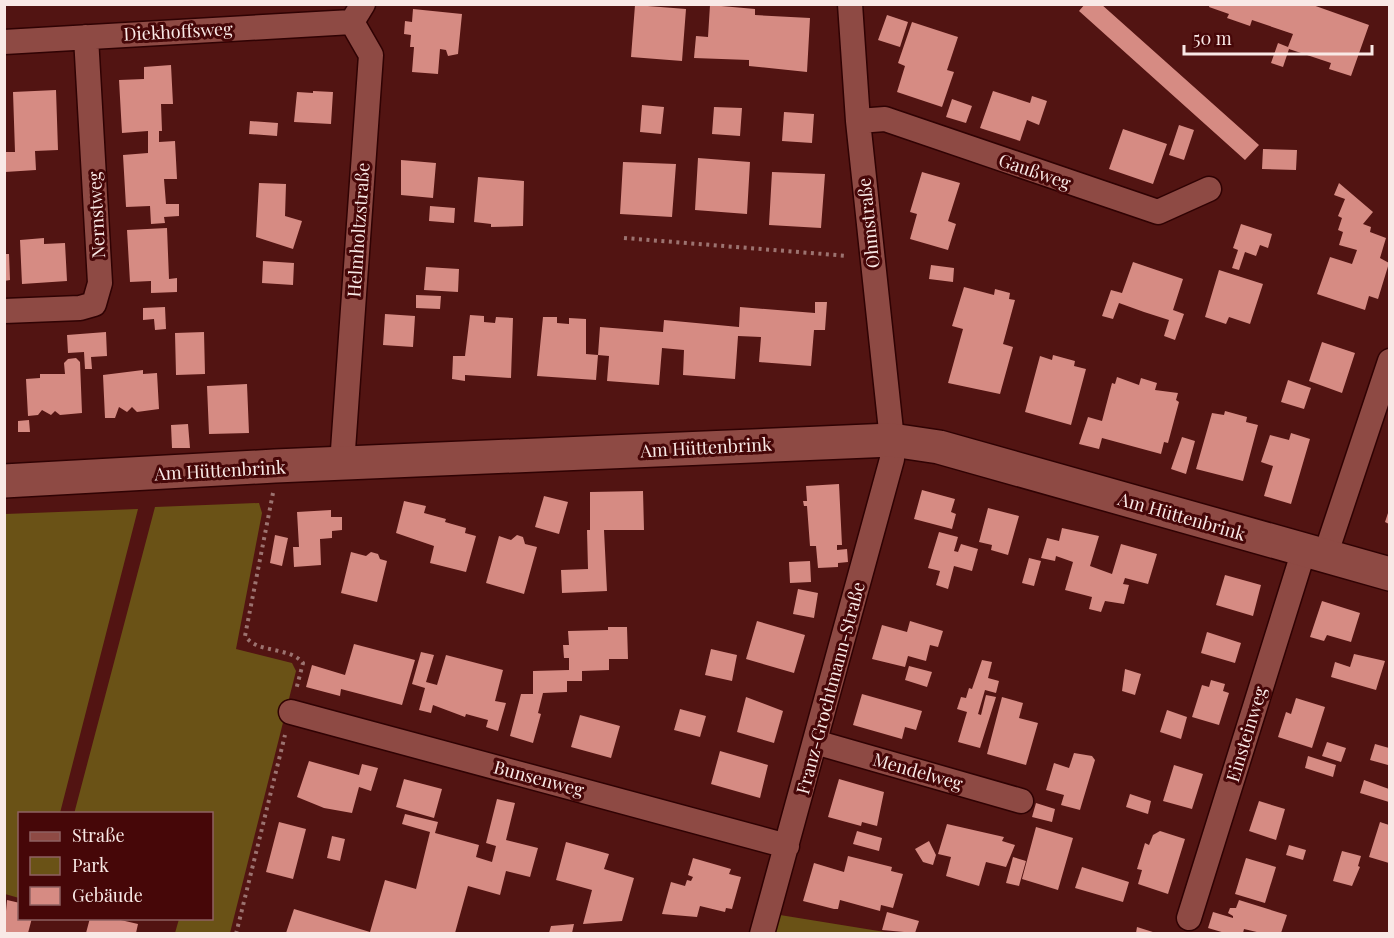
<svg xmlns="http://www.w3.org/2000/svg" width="1394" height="938" viewBox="0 0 1394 938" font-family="'Playfair Display',serif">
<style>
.green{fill:#6a5216}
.building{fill:#d68b83}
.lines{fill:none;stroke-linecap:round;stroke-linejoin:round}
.street-casing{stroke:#2f0203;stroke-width:27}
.secondary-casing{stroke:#2f0203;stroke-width:36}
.path{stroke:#9c7370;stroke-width:4;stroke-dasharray:3 4.5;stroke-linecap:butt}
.street{stroke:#8e4a44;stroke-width:24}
.secondary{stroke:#8e4a44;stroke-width:33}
.labels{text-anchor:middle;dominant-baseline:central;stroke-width:6;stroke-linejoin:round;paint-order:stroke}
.street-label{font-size:18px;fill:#f9e9e6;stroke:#460708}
</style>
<rect width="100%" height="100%" fill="#521412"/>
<!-- green -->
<path class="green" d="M259,503L262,513L236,649L292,663L296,671L230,933H175L179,919L212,918V814H74L155,507Z
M138,509L60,813L20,814L19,898L5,894V897V514Z
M780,915L891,933H775Z"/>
<!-- building -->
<path class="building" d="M1085,4H1101L1259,145L1245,160L1079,11Z
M1210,4H1310L1369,25L1351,76L1329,69L1331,63L1289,49L1283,67L1271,63L1278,43L1288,47L1293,34L1252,20L1250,26L1227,18L1229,14L1209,7Z
M635,5L686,9L682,61L631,57Z
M710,5L755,9V15L810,18L807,72L749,66V60L694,58L696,36L708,37Z
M413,9L462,14L458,54L448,56L446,50L440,49L438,74L412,72L414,47H410L411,35L404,34L405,21L412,22Z
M887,15L908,22L900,47L878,40Z
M912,22L958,37L947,70L954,72L942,107L897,92L905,66L898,63Z
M171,65L173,104H161L162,131H159V142L175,141L177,179H164L166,204H179V216L164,217L165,223L151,224L150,206L126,207L123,155L148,153V131L122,133L119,80L144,79V67Z
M56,90L58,150L35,151L36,170L5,172L4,152H15L13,92Z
M313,91L333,92L331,124L294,122L297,92L313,93Z
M993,91L1030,103L1032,96L1047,101L1039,125L1027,120L1020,141L980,128Z
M952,99L972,106L966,123L946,117Z
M642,105L664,107L661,134L640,132Z
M714,107L742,108L740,136L712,134Z
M784,112L814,114L812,143L782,141Z
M250,121L278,123L277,136L249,134Z
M1179,125L1194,130L1184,160L1169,155Z
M1123,129L1167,144L1153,184L1109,169Z
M1263,149L1297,150L1296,170L1262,169Z
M698,158L750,162L747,214L695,210Z
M401,160L436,163L433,198L401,195Z
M623,162L676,164L672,217L620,214Z
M772,172L825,174L821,228L769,225Z
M922,172L960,183L948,221L956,224L948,250L910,239L917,214L910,212Z
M478,177L524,181L523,226L491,227V224L474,222Z
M259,183L286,184L285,216L302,221L293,249L256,237Z
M1339,183L1373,212L1363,224L1371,227L1370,232L1386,238L1380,258L1389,263L1378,299L1369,296L1365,310L1317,294L1330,257L1352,264L1357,250L1339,245L1343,232L1338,230L1342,218L1338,216L1345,199L1334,195Z
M430,206L455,208L454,223L429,221Z
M1241,224L1272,234L1268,248L1260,245L1256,256L1245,252L1239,270L1232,268L1238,250L1233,248Z
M167,228L169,279L177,278V292L151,293V281L130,282L127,230Z
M44,238V244L65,243L67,281L22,284L20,240Z
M4,254H9L10,280L4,281Z
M263,261L294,263L293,285L262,283Z
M1133,262L1183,279L1173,310L1184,314L1175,340L1164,336L1169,320L1144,312L1119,303L1113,319L1102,316L1111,290L1122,293Z
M931,265L954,268L953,282L929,279Z
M426,267L459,269L458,292L424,290Z
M1219,270L1263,284L1250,324L1229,317L1226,324L1205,317Z
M964,287L994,295L995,289L1010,293L1009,299L1015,300L1003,344L1013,347L1000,394L948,383L963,329L952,326Z
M416,295L441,296L440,309L416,308Z
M815,302H827L825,330H814L811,366L759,362L761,337L738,336L735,379L683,375L684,350L662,348L659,385L607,381L609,356L598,355L600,327L663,332L664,320L739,327L740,307L815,313Z
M165,307L166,329L155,330L154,319L143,320V308Z
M385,314L415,316L413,347L383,345Z
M470,315L484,316V322L495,323L496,317L513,318L511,378L465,375V381L452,379L453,356H465Z
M543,317H557V323L569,324V318L586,319V354L598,355L596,380L537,376Z
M106,332L107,356L91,357L92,369H85L84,352L68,353L67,335Z
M204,332L205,374L176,375L175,333Z
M1322,342L1355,353L1342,393L1309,381Z
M1053,355L1075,361L1074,366L1086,369L1071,425L1025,412L1040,356L1052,360Z
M76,358L80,362L82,413L60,415L55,411L51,415L42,410L38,415L28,416L26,379L40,378V374H65L64,363L68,359Z
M143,370V374L157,373L159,409L137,412L132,407L127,412L119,407L115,418H105L103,375Z
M1117,377L1139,385L1141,378L1157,383L1155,390L1178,393L1176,400L1179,402L1168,443L1164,442L1161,454L1102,438L1099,449L1079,444L1088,417L1102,421L1112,383L1115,384Z
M1288,380L1311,388L1304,409L1281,402Z
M247,384L249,433L209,434L207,386Z
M1225,411L1247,417L1246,422L1258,425L1243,481L1196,469L1212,413L1224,415Z
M29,420L30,432H18V421Z
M188,424L190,448H172L171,425Z
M1291,433L1310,439L1291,504L1264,496L1273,466L1261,462L1270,435L1289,440Z
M1182,437L1195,441L1186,474L1171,469Z
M839,484L842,545H837V550L847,549L848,562L838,563V567L818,568L816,546H810L807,506H804L803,501H807L806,486Z
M922,490L955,499L951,512L956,514L952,529L914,519Z
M643,491L644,530H604L607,591L562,593L561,570L588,569L587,530H590V492Z
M544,496L568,502L559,534L535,527Z
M404,501L426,506L424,513L446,519L445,522L466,528L465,533L476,536L466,572L430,563L434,546L396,533Z
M988,508L1019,516L1008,555L991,550L992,545L979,542Z
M331,510V517H342V530L332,531V538L320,539L321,565L294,567L293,547H299L297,512Z
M1389,510V524L1385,522Z
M1062,528L1099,536L1090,566L1112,574L1121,544L1157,554L1148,584L1125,578L1123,584L1129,585L1124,604L1105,601L1101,612L1089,609L1092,597L1065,590L1073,562L1056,556L1055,561L1041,558L1047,538L1059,541Z
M939,532L958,537L954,551L958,552L961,544L978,549L972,571L954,566L948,589L936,585L940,571L928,568Z
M275,535L288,538L282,566L270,563Z
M517,535L523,537L525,544L537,547L524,594L486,583L499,536L511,540Z
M351,552L366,556L371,552L378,554L380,559L387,561L377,602L341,593Z
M1029,558L1041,561L1034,586L1022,583Z
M810,561L811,582L790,583L789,562Z
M1225,575L1261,585L1253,616L1216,605Z
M798,589L818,593L814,618L793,614Z
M1322,601L1360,613L1351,642L1327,635L1324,641L1310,637Z
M757,621L805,635L794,673L746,659Z
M910,621L943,631L938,647L930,645L926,661L908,656L905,667L872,659L882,625L907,632Z
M608,627H627L628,659H609V670L582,671V681H567V692L543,693L538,713L541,714L533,743L510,736L521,694H533V671L569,670V658H564L563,645H569L568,631L608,630Z
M1207,632L1241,643L1235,663L1201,653Z
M354,644L415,660L402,705L341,689L340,696L306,687L312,665L345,675Z
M711,649L737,655L732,681L705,675Z
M421,652L434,655L426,682L437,685L446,655L503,670L495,701L506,703L498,731L486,727L488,720L466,714L465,717L433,705L431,713L419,710L425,688L412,684Z
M1354,654L1385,661L1376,690L1331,677L1335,662L1350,667Z
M982,660L992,662L988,678L999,681L996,693L985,690L978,714L981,715L986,695L996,697L980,748L958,742L967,712L957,709L961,697L966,698L969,688L972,689Z
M909,666L932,672L927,687L905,680Z
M1125,669L1141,674L1135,695L1122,691Z
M1211,680L1225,684L1223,691L1229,693L1219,725L1192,717L1202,685L1209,687Z
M862,694L922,711L916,730L905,727L902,739L853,725Z
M746,697L783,711L774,743L737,732Z
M1002,697L1023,703L1019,718L1038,723L1026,765L987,754Z
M1296,698L1325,707L1312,748L1278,737L1286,712L1291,714Z
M680,709L706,716L700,737L674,730Z
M1167,710L1187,717L1181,739L1160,732Z
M580,715L620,726L611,758L571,747Z
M1327,742L1346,748L1341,762L1322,756Z
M1375,744L1389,748L1388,765L1370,760Z
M720,751L768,765L760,798L711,784Z
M1074,753L1092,756L1095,760L1080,810L1061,805L1064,795L1046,790L1054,763L1069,768Z
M1308,756L1336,765L1333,777L1305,768Z
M309,761L359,775L362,764L378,768L371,791L359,787L352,813L324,808L297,797Z
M1174,765L1203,774L1192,809L1163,801Z
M404,779L442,789L434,818L396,807Z
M839,779L884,792L877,826L862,822L861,826L828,817Z
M1364,780L1389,789V802L1360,793Z
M1130,794L1151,801L1148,814L1126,807Z
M497,799L515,803L506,840L538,848L530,877L506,871L500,895L468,886L455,933H286L294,909L370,932L385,880L416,889L430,832L402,824L405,814L438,822L435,833L479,845L476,857L492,862L496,846L486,843Z
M1259,801L1285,809L1276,840L1249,831Z
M1036,803L1055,809L1052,822L1032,817Z
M279,822L306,829L293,879L266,872Z
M1380,822L1389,825V863L1369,857Z
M947,824L1004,837L1002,841L1015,845L1006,867L986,862L979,886L946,876L951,857L938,854Z
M1036,827L1073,838L1058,890L1022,879Z
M857,831L882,838L879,851L853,844Z
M1160,831L1185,839L1168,894L1138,884L1142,870L1137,869L1145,843L1149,845L1153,835Z
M332,836L345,839L340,861L327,858Z
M929,841L936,855L933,865L923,862L915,849Z
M566,842L609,854L604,869L634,878L622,921L583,924L592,890L556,880Z
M1289,845L1306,850L1303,860L1286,855Z
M1342,851L1361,856L1358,866L1360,867L1352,886L1333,881Z
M848,856L892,867L891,871L903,874L893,908L881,905L880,911L840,900L838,909H834L803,901L814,863L844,872Z
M1013,857L1026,861L1019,886L1006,883Z
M693,858L731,869L729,874L741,877L732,909L726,908L725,912L700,906L697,917L662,914L671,882L685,886L687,880L691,881L693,877L688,875Z
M1246,858L1276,867L1265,903L1235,894Z
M1082,867L1129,882L1123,902L1075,888Z
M7,900L20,903V918H32L28,933H4Z
M1239,900L1287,915L1281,933H1261L1244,929L1243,933H1225L1208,928L1213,912L1233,918V916L1228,913L1230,908H1236Z
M887,912L919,921L915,933L882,930Z
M90,918H112L138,924L136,933H86Z
M574,924L572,933H549L551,926Z
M1137,927L1156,933H1136Z"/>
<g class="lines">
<defs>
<path id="street" d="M4,42L352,22
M858,121L885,119L1158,212L1209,189
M4,311L80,308L94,304L100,283L86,37
M342,464L371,55L352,22L363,4
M1325,556L1390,361
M291,712L787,846
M815,742L1021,801
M1189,918L1304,550
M762,934L892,459V440L858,121L850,4"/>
<path id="secondary" d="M4,481L275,466L892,440L939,447L1390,574"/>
</defs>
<!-- street casing -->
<use href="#street" class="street-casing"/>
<!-- secondary casing -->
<use href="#secondary" class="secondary-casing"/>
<!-- path -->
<path class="path" d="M624,238L848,256
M273,493L245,636C258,654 289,646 303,663L296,690
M236,934L285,735"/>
<!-- street -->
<use href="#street" class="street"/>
<!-- secondary -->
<use href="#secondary" class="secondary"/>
</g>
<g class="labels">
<!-- street labels -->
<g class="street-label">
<text transform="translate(178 31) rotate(-3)">Diekhoffsweg</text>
<text transform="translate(1035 171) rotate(19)">Gaußweg</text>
<text transform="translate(96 215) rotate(-93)">Nernstweg</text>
<text transform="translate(868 223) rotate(-96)">Ohmstraße</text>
<text transform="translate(358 230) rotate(-86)">Helmholtzstraße</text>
<text transform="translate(706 447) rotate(-3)">Am Hüttenbrink</text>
<text transform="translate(220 470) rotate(-3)">Am Hüttenbrink</text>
<text transform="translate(1182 516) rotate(16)">Am Hüttenbrink</text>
<text transform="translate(830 688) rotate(-75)">Franz-Grochtmann-Straße</text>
<text transform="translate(1246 734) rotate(-73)">Einsteinweg</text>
<text transform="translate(918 771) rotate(16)">Mendelweg</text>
<text transform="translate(539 778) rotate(15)">Bunsenweg</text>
</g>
</g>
<!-- border -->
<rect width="1394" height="938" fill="none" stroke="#f9e9e6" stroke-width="12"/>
<!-- legend -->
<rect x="18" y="812" width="195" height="108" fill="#460708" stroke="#8e6161" stroke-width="1.5"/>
<rect x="30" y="832" width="30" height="9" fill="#8e4a44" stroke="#8e6161" stroke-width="1.5"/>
<text x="72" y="842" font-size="18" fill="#f9e9e6">Straße</text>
<rect x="30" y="857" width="30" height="18" fill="#6a5216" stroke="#8e6161" stroke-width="1.5"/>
<text x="72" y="872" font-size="18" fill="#f9e9e6">Park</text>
<rect x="30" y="887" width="30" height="18" fill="#d68b83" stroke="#8e6161" stroke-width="1.5"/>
<text x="72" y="902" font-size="18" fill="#f9e9e6">Gebäude</text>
<!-- scale -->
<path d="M1184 45v9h188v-9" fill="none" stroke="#f9e9e6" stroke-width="3"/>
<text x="1193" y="45" font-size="18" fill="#f9e9e6" stroke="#460708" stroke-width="4.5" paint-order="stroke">50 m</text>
</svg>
